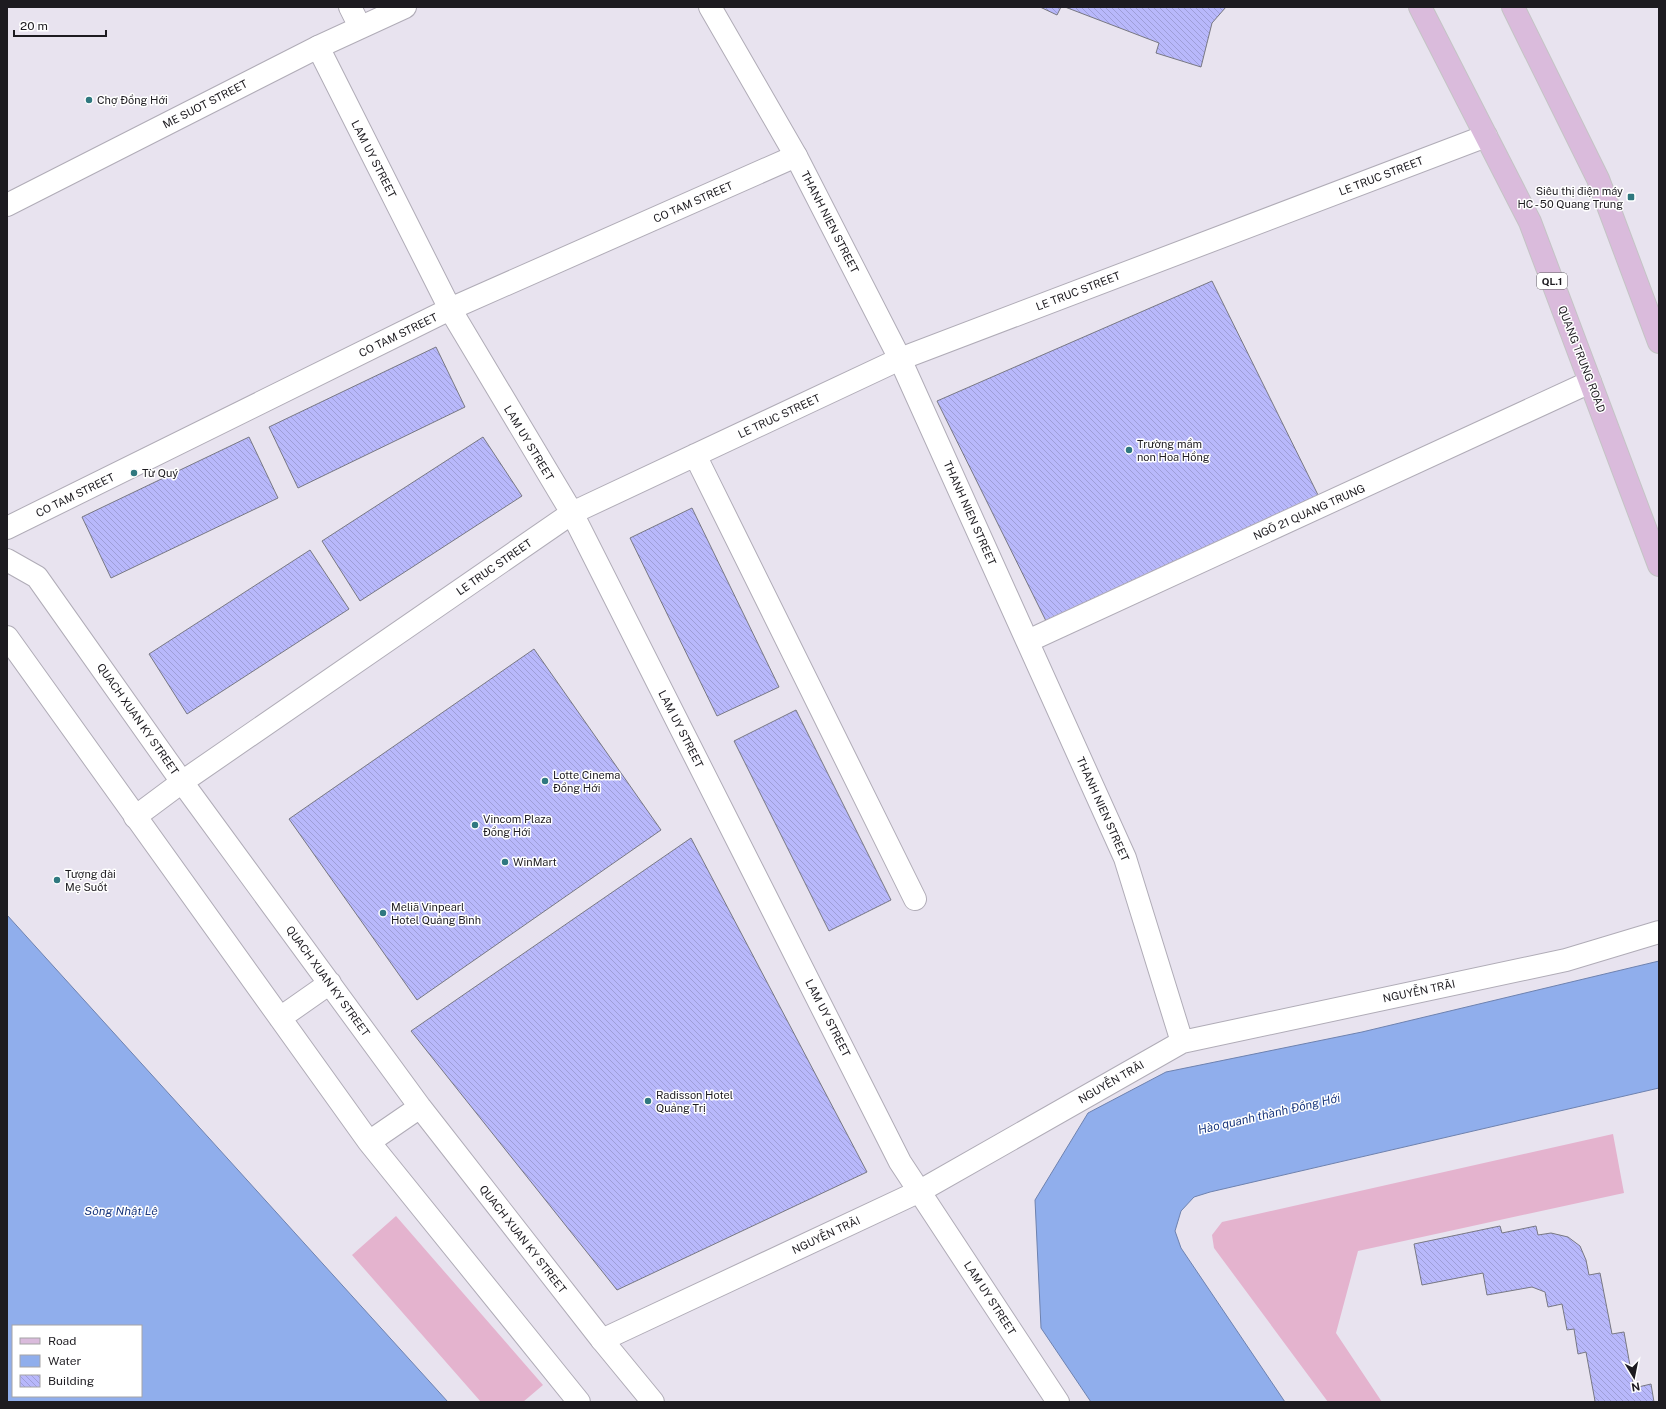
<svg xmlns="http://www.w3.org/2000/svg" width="1666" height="1409" viewBox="0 0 1666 1409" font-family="'Public Sans',sans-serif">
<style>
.grass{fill:#e4b3ce}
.water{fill:#90aeec;stroke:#6e82af;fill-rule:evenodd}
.building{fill:url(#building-back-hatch);stroke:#787883}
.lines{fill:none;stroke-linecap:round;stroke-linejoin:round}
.minor-casing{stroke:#b0acb7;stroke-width:24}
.tertiary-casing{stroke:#b0acb7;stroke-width:24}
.secondary-casing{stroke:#b0acb7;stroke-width:24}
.primary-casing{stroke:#c4c4c5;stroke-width:24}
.minor{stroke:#fff;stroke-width:22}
.tertiary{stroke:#fff;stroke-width:22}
.secondary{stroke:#fff;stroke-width:22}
.primary{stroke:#dabbdc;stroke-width:22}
.poi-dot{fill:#2f787f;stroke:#fff;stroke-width:1.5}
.labels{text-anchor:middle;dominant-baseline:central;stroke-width:3;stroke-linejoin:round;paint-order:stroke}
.shield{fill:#fff;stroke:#615f63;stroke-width:1}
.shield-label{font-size:10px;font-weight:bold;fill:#1d1b20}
.poi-label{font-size:11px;fill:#1d1b20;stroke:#fff;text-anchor:start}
.street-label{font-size:11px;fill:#1d1b20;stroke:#fff}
.water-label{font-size:12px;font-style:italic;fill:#1b397f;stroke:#fff}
</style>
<defs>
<pattern id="building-back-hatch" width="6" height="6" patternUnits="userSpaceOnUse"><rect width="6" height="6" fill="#b8b8fb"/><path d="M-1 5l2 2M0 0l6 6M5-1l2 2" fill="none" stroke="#9e9ed7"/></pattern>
</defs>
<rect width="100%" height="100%" fill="#e8e3ef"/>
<!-- grass -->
<path class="grass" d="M1613,1134L1624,1193L1358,1251L1336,1333L1382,1402H1328L1214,1248L1212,1235L1222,1222Z
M396,1216L543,1385L523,1402H481L352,1255Z"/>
<!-- water -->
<path class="water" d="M7,915L448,1402H7ZM13,1326H141V1396H13Z
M1659,961V1088L1210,1192L1194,1197L1181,1211L1175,1231L1181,1248L1285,1402H1091L1041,1328L1035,1200L1088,1113L1166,1072L1362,1032Z"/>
<!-- building -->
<path class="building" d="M1040,7H1061L1057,15Z
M1065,7H1226L1212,23L1201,67L1156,53L1159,43Z
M1212,281L1320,499L1047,623L937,401Z
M436,347L465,407L298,488L269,427Z
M249,437L278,498L111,578L82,517Z
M483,437L522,496L360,601L322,541Z
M692,508L779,687L717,716L630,538Z
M310,550L349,609L187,714L149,654Z
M534,649L661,830L417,1000L289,819Z
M796,710L891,900L829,931L734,741Z
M691,838L867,1172L617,1290L411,1031Z
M1500,1226L1502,1233L1536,1226L1538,1235L1551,1233L1568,1237L1580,1246L1586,1260L1589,1275L1600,1273L1612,1334L1624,1332L1634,1388L1651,1384L1654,1402H1592L1595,1401L1586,1352L1578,1354L1574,1329L1567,1330L1562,1304L1548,1307L1545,1292L1532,1287L1487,1295L1483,1273L1422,1285L1414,1244Z"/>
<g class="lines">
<defs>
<path id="minor" d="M350,7L360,27
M318,47L450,309L572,513L900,1162L1058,1402
M695,455L915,899
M7,528L450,309L796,156
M1028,641L1590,382
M135,817L182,782L572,513L900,359L1486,136"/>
<path id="tertiary" d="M710,7L796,156L900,359L1125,858L1182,1042
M7,205L318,47L405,7
M602,1340L920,1191L1182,1042L1566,960L1659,932"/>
<path id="secondary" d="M7,560L37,577L182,782L420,1107L602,1340L653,1402
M7,637L369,1142L579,1402
M280,1018L330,983
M369,1142L420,1107"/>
<path id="primary" d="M1420,7L1530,222L1659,565
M1513,7L1598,179L1659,342"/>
</defs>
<!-- minor casing -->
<use href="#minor" class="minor-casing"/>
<!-- tertiary casing -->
<use href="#tertiary" class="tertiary-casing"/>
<!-- secondary casing -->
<use href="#secondary" class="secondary-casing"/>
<!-- primary casing -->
<use href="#primary" class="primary-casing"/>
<!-- minor -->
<use href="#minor" class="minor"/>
<!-- tertiary -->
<use href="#tertiary" class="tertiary"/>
<!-- secondary -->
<use href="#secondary" class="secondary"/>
<!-- primary -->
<use href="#primary" class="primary"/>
</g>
<!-- markers -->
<g class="poi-dot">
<circle cx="89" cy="100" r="4"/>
<rect x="1627" y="193" width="8" height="8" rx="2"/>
<circle cx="1129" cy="450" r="4"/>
<circle cx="134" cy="473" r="4"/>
<circle cx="545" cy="781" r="4"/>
<circle cx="475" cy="825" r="4"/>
<circle cx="505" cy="862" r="4"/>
<circle cx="57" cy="880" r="4"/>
<circle cx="383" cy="913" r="4"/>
<circle cx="648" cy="1101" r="4"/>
</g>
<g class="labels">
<!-- shield labels -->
<rect class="shield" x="1537" y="273" width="30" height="16" rx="3"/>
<g class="shield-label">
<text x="1552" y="281">QL.1</text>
</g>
<!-- poi labels -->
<g class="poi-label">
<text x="97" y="100">Chợ Đồng Hới</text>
<text x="1623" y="191" text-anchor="end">Siêu thị điện máy<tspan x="1623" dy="13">HC - 50 Quang Trung</tspan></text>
<text x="1137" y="444">Trường mầm<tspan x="1137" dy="13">non Hoa Hồng</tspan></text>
<text x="142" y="473">Từ Quý</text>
<text x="553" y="775">Lotte Cinema<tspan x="553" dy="13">Đồng Hới</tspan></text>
<text x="483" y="819">Vincom Plaza<tspan x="483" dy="13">Đồng Hới</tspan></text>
<text x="513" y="862">WinMart</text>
<text x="65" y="874">Tượng đài<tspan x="65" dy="13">Mẹ Suốt</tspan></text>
<text x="391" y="907">Meliã Vinpearl<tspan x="391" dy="13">Hotel Quảng Bình</tspan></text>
<text x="656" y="1095">Radisson Hotel<tspan x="656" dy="13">Quảng Trị</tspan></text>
</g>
<!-- street labels -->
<g class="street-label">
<text transform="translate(205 104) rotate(-27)">ME SUOT STREET</text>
<text transform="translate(374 159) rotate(63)">LAM UY STREET</text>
<text transform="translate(1381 176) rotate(-21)">LE TRUC STREET</text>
<text transform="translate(693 202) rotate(-24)">CO TAM STREET</text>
<text transform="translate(830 222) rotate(63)">THANH NIEN STREET</text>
<text transform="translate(1078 291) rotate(-21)">LE TRUC STREET</text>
<text transform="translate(398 335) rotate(-26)">CO TAM STREET</text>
<text transform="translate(1582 359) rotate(69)">QUANG TRUNG ROAD</text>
<text transform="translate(779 416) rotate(-25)">LE TRUC STREET</text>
<text transform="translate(529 443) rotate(59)">LAM UY STREET</text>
<text transform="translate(75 495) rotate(-26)">CO TAM STREET</text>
<text transform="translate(1309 512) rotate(-24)">NGÕ 21 QUANG TRUNG</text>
<text transform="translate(970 513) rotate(66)">THANH NIEN STREET</text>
<text transform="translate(494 567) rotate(-35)">LE TRUC STREET</text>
<text transform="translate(138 719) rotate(55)">QUACH XUAN KY STREET</text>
<text transform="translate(681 729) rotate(63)">LAM UY STREET</text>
<text transform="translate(1103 809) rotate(66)">THANH NIEN STREET</text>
<text transform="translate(328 981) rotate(54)">QUACH XUAN KY STREET</text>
<text transform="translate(1419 991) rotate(-12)">NGUYỄN TRÃI</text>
<text transform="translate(828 1018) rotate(63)">LAM UY STREET</text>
<text transform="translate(1111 1082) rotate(-30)">NGUYỄN TRÃI</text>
<text transform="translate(826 1235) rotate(-25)">NGUYỄN TRÃI</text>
<text transform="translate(523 1239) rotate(52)">QUACH XUAN KY STREET</text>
<text transform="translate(990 1298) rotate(57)">LAM UY STREET</text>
</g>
<!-- water labels -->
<g class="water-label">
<text transform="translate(1269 1114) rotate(-13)">Hào quanh thành Đồng Hới</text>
<text x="121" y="1211">Sông Nhật Lệ</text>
</g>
</g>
<!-- border -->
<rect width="1666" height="1409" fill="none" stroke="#1d1b20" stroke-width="16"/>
<!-- legend -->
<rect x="12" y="1325" width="130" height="72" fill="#ffffff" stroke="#a5a4a6"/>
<rect x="20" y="1338" width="20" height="6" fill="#dabbdc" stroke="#a5a4a6"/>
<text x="48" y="1345" font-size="12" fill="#1d1b20">Road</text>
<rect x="20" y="1355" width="20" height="12" fill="#90aeec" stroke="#a5a4a6"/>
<text x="48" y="1365" font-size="12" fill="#1d1b20">Water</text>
<rect x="20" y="1375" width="20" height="12" fill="url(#building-back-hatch)" stroke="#a5a4a6"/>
<text x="48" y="1385" font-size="12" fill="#1d1b20">Building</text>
<!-- north arrow -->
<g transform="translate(1634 1377) rotate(170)" stroke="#ffffff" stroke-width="3" paint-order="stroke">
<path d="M0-3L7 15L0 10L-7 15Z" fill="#1d1b20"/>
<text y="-6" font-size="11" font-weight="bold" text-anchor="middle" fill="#1d1b20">N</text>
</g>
<!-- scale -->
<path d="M14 30v6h92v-6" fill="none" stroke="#1d1b20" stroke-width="2"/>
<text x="20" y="30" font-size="12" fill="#1d1b20" stroke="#ffffff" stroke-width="3" paint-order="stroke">20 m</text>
</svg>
